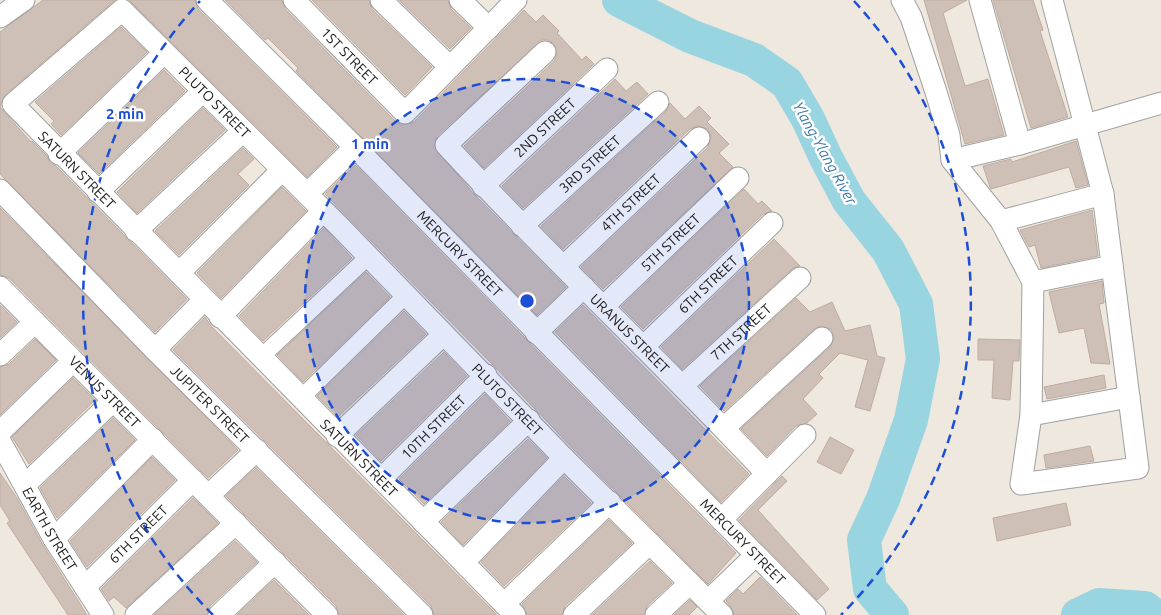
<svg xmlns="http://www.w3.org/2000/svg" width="1161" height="615" viewBox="0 0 1161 615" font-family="Ubuntu,sans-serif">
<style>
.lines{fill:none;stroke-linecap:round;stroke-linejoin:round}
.river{stroke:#99d4e1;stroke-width:34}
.building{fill:#cec0b7;stroke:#c0ac9f}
.pedestrian-casing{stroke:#a1a1a1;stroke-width:18}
.minor-casing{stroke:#a1a1a1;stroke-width:23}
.pedestrian{stroke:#fff;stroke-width:16}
.minor{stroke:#fff;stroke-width:21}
.ring{fill:none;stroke:#1d4ed8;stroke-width:2.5;stroke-dasharray:9 6}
.labels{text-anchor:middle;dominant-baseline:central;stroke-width:5;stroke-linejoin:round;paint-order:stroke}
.street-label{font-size:14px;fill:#1a1a1a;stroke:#fff}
.water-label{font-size:15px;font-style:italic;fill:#3d79aa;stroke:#fff}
.centre{fill:#1d4ed8;stroke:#fff;stroke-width:2.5}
.ring-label{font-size:15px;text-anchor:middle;font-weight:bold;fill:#1d4ed8;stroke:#fff;stroke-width:5;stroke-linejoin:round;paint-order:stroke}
</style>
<rect width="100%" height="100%" fill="#eee8de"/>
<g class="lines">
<!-- river -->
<path class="river" d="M619,0L690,36L754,60L787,83L808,119L826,158L849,201L888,250L916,304L923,359L911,420L883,499L864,540L870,589L892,615
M1078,615L1099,605L1145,608L1154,615"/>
</g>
<!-- building -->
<path class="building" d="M43,0H115L5,95L0,107L31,142L32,141L47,156L50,163L56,166L187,299L155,332L0,174V32Z
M129,0H195L198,9L337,147L307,177Z
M225,0H282L285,9L396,122L402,125L414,122L524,10L536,22L543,15L559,31L557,33L582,60L586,56L594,64L484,168L464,146L554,61L557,55L554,44L548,40H542L437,136L434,147L474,194L566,287L537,315L296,71L298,68L268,38L265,40Z
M312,0H369L372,9L432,67L405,95Z
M399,0H448L451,9L471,28L450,49Z
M924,0H967L943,13L965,86L988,79L1004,135L965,144Z
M993,0H1033L1043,30L1040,31L1068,117L1031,128Z
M121,27L147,52L61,135L51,124L54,121L35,102Z
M164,70L185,91L99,174L78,153Z
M615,79L626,91L637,82L648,94L523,208L502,186Z
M670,103L685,119L699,106L711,118L707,122L729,144L719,153L733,167L603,289L581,267L708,147L711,136L708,129L697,126L690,129L563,249L541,226L666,111Z
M203,108L225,130L137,213L117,192Z
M1076,141L1088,185L1076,188L1069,167L991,189L990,187L983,166L1011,159L1012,162Z
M243,148L254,159L238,174L249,185L179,255L155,231Z
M355,165L736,553L708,584L573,449L495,367L325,194Z
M282,187L306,211L221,298L197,273Z
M744,189L758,204L762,201L772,211L763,214L643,329L621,307Z
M0,208L238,450L208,478L9,278L0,275Z
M1092,210L1098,256L1041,268L1035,245L1029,247L1020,230Z
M324,228L352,258L263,341L239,316Z
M774,239L800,266L792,269L682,369L661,347Z
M366,272L390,297L303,382L277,355Z
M1102,281L1104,303L1099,304L1110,364L1091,363L1084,328L1059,333L1049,292Z
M796,298L810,312L832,302L845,331L870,325L877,356L885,358L870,411L855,407L868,360L840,353L819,374L823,378L803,399L817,414L807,423L796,426L767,456L741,429L830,347L834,336L831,329L820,326L814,329L724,411L700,386Z
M0,305L17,322L0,338Z
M583,305L749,474L721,502L555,332Z
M404,311L426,334L338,417L317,396Z
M205,317L211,326L497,615H434L431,606L173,350Z
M35,339L56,360L0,415V367L9,364Z
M978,339L1020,340L1019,361H1013L1010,400L992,398L994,360H978Z
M444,352L467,376L381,461L356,435Z
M1104,375L1106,388L1047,399L1044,387Z
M73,378L95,400L29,464L12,437Z
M485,394L510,421L424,504L399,479Z
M113,418L135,440L57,518L40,488Z
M830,437L854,450L841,474L817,462Z
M528,439L547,458L463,545L441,522Z
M1090,446L1094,461L1046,468L1044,455Z
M152,457L175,480L87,567L70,541Z
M256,468L404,615H339L336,606L226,496Z
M0,473L17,498L43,545L87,615H68L7,523L10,521L0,505Z
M564,476L591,503L504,586L481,562Z
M782,476L787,481L758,510L829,589L817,600L739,520Z
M193,498L218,523L126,608L114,597L109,601L101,589Z
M1066,503L1071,525L997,541L993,518Z
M609,520L632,543L565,606L562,615H527L522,604Z
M235,541L257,562L210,606L207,615H154Z
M650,561L672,583L647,606L644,615H592Z
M760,577L797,615H734L731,607L726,601L738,589L743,594Z
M274,580L309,615H237Z
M690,600L697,607L689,615H674Z"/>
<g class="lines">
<defs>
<path id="pedestrian" d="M261,357L368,257
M301,398L406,295"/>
<g id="minor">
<path id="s1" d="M207,0L355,147L815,615"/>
<path id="s2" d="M294,0L405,113L516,0"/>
<path d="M381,0L450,67"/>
<path d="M460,0L489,28"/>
<path d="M902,0L911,17L936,92L949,135L952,160L1001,221L1033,282L1031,415L1021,484L1138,468L1103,194L1052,0"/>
<path d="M980,0L1020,144"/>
<path d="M0,17L24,0"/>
<path id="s3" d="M545,52L446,145C550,258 662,362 767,474"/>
<path d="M59,154L164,53"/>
<path d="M952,160L1020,144L1161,103"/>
<path id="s4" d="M483,186L607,69"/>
<path id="s5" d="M0,190L155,350L422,615"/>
<path d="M98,192L202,92"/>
<path d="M307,194L355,147"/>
<path d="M1001,221L1103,194"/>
<path id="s6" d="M522,226L658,102"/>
<path d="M136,231L243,131"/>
<path id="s7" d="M564,266L699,138"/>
<path d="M179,273L282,170"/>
<path d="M1033,282L1112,266"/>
<path id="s8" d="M0,287L327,615"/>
<path id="s9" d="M604,306L738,178"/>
<path d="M220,317L323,211"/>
<path d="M536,333L584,287"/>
<path id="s10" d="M643,347L772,223"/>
<path d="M155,350L204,300"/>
<path d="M0,355L35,322"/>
<path id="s11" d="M682,386L800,278"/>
<path d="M1031,415L1129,397"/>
<path d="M724,428L822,338"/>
<path d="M0,432L72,362"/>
<path d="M337,436L443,335"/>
<path id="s12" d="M0,441L54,539L103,615"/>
<path id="s13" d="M381,479L486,375"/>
<path d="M26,484L113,401"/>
<path d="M209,495L257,450"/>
<path d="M721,520L805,435"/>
<path d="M423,522L529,420"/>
<path d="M54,539L153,439"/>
<path d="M464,562L564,458"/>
<path id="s14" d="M85,587L193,480"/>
<path d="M708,601L756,555"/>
<path d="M504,604L610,502"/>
<path d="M136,615L236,523"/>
<path d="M219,615L275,562"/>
<path id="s15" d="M515,615L13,104L122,10L340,227L564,458L722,615"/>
<path d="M574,615L650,543"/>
<path d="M656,615L690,583"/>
</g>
</defs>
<!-- pedestrian casing -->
<use href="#pedestrian" class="pedestrian-casing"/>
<!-- minor casing -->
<use href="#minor" class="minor-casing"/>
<!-- pedestrian -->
<use href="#pedestrian" class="pedestrian"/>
<!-- minor -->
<use href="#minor" class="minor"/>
</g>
<!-- distance rings -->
<circle cx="527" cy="301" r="222" fill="#1d4ed8" fill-opacity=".12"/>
<g class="ring">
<circle cx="527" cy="301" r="222"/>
<path d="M213 615A444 444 0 0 1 200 1M854 1A444 444 0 0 1 841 615"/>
</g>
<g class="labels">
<!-- street labels -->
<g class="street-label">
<text stroke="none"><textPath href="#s2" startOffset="79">1ST STREET</textPath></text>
<text stroke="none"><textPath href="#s15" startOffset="991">PLUTO STREET</textPath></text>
<text stroke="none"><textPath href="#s4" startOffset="85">2ND STREET</textPath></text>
<text stroke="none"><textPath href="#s6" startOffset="92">3RD STREET</textPath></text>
<text transform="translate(77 170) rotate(45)">SATURN STREET</text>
<text stroke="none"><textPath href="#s7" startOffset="92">4TH STREET</textPath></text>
<text stroke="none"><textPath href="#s9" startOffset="92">5TH STREET</textPath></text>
<text stroke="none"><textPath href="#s1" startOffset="358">MERCURY STREET</textPath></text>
<text stroke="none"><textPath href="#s10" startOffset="90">6TH STREET</textPath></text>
<text stroke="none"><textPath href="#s11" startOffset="80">7TH STREET</textPath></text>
<text stroke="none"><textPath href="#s3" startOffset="399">URANUS STREET</textPath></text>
<text stroke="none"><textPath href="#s8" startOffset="148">VENUS STREET</textPath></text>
<text stroke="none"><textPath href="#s15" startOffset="1408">PLUTO STREET</textPath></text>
<text stroke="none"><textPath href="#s5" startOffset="300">JUPITER STREET</textPath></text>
<text stroke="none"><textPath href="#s13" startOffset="74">10TH STREET</textPath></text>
<text transform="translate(359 458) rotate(45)">SATURN STREET</text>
<text stroke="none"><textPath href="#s12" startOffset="101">EARTH STREET</textPath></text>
<text stroke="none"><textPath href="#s14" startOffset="75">6TH STREET</textPath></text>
<text stroke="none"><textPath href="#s1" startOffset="762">MERCURY STREET</textPath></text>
</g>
<!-- water labels -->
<g class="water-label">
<text transform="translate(825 153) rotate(61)">Ylang-Ylang River</text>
</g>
</g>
<circle cx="527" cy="301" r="8" class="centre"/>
<g class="ring-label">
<text x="125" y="119">2 min</text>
<text x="370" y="149">1 min</text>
</g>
</svg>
